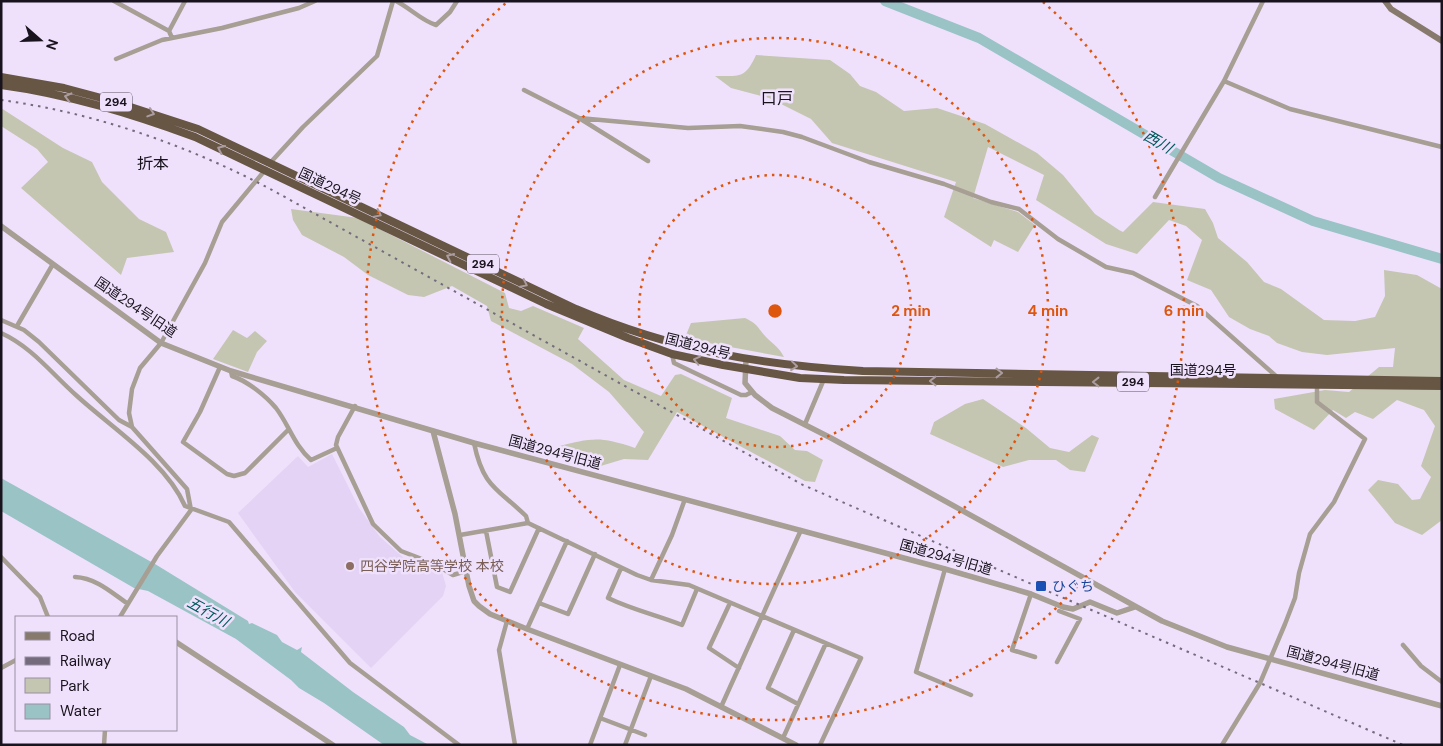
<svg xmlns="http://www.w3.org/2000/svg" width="1443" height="746" viewBox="0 0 1443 746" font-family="'DM Sans','Noto Sans JP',sans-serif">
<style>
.built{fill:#e4d3f4}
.green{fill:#c4c6b2}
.water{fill:#9ac3c5}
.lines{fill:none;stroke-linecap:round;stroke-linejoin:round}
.river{stroke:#9ac3c5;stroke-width:10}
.minor{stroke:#a79e94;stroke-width:4.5}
.tertiary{stroke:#a79e94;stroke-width:5.5}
.secondary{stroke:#877a6c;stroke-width:6}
.trunk{stroke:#675644;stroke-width:8}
.rail{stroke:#746b7c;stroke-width:2;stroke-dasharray:2.5 5;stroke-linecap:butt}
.oneway{stroke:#ab9ca0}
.ring{fill:none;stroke:#de560d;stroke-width:2.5;stroke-dasharray:2.5 5}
.education-dot{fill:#8d6e63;stroke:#efe1fc;stroke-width:2}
.transit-dot{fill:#1a4fb4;stroke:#efe1fc;stroke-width:2}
.labels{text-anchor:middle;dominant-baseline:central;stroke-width:5;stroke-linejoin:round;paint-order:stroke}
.shield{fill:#efe1fc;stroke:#58515f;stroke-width:1}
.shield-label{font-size:12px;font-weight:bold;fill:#18131c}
.street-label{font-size:14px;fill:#18131c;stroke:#efe1fc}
.education-label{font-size:14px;fill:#785e54;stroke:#efe1fc;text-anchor:start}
.transit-label{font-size:14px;fill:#164399;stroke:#efe1fc;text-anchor:start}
.water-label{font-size:15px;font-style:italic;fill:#005a5e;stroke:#efe1fc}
.quarter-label{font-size:16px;fill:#18131c;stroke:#efe1fc}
.centre{fill:#de560d;stroke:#efe1fc;stroke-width:2.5}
.ring-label{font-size:15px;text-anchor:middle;font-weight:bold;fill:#de560d;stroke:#efe1fc;stroke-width:5;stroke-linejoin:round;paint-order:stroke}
</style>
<rect width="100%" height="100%" fill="#efe1fc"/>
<!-- built -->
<path class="built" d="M332,454L359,508L380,537L405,559L442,572L446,586L443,596L371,668L295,592L238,513L298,456L308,467Z"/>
<!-- green -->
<path class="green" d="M756,55L830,60L850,74L860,86L876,92L904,111L937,108L985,124L1037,153L1063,175L1095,214L1119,230L1123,232L1153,202L1205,209L1213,223L1218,238L1247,262L1264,282L1281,289L1324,320L1355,321L1375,317L1385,296L1384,270L1417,275L1442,289V520L1422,535L1395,523L1368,490L1378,480L1398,484L1412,500L1420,499L1431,477L1421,466L1435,426L1424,410L1397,400L1373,419L1355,412L1346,418L1333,410L1314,430L1275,409L1274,399L1325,390L1349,392L1379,367H1393L1395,348L1327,355L1302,352L1277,343L1269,336L1250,329L1229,317L1211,290L1187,280L1202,240L1186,226L1169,220L1137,254L1106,244L1036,200L1044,175L988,147L973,198L1018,212L1035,225L1018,252L994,240L991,247L944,217L956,182L832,143L811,119L769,98L731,88L715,76C740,76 745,79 756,55Z
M1,108L63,148L92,162L102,182L139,219L166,232L174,252L127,258L121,275L21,188L48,162L37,149L1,126Z
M291,209L358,218L505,293L509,308L521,311L533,306L584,328L578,339L624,380L661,396L675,375L681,374L732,398L726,418L780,436L795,450L807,451L823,460L815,482L805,481L677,412L648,460L624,459L594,468L577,459L551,454L556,447C592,438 599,436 635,448L644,432L609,392L572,364L491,321L487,306L452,286L424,297L408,295L368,275L344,257L302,235L293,220Z
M745,318C758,324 757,327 766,337C774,345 778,346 784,357L703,342L686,335L691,323Z
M233,330L247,338L255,331L267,341L257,352L248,372L213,359Z
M983,399L1026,428L1050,448L1069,452L1092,435L1099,438L1085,472L1070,470L1056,460H1029L1003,467L930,434L934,422L965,404Z"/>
<!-- water -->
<path class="water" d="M1,478L155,564L248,621L249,624L252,623L277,635L282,642L297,650L302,647L301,652L353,692L404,727L410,735L429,745H384L324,703L299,688L291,680L236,639L148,591L134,588L1,511Z"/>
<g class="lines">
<!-- river -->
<path class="river" d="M885,1L979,38L1219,178L1313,221L1442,259"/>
<!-- minor -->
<path class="minor" d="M114,1L169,31L172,38
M396,1C410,8 422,21 436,25L450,12L457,1
M169,31L185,1
M116,59L162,40L222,28L299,8L315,1
M1224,81L1290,109L1442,147
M524,90L579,118L648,161
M579,118L688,128L740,126L783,132L802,137L869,162L944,184L991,202L1019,209L1058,239L1106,267L1133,273L1197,306L1277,377
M270,163L303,127L377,56L393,1
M1155,197L1224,81L1263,1
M1,320L24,330L39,342L119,420L132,427
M17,326L53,264
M1,333C32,347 52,374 77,396C112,428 166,462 185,506L229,522L350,663L459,745
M672,354L674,363L741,395H746L752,392
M220,367L200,412L183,442L227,474L234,476L245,473L288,430
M231,371L232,376C247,381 265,395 276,408C289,425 294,445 311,460L337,448
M355,406L338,437L336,445L373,524L401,551L435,564L453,575L466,571
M805,424L824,379
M474,443C483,487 497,488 526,516L528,523
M486,531L497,587L510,592L539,528
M460,535L528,523L637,575L651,580L689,585L861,658L820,745
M1,557L40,597L48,617
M621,568L608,598C633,610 657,615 682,625L697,589
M945,569L916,672L971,695
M75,577C96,578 111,592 128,604
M651,580L672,535L685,499
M1031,594L1012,650L1035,657
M539,603L568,614L595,554
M730,603L709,648L739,668
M120,617L157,556L191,510L187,489L132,427L129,413L132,389L140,368L161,343L205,263L222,222L266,169
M507,621L499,650L515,745
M527,629L567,541
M794,630L768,688L798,704
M1403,645L1421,666L1442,682
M1057,662L1080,619L1059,611
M1,668L16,660
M721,707L801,530
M600,718L645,735
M783,738L826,643
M104,745L105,730
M590,745L620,665
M625,745L651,676
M1222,745L1260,683L1285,624L1295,598L1299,573L1310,534L1334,502L1365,439L1317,402V384"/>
<!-- tertiary -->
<path class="tertiary" d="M1,226L161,343L231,371L474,443L945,569L1031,594L1063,607L1073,609L1090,602L1117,613L1135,607
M746,360L745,383L755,395L772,408L831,438L1162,621L1227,647L1442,706
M433,431L455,514L469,586L474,601L479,606L490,614L527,629L686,689L796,745
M176,642L333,745"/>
<!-- secondary -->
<path class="secondary" d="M1385,1L1391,9L1442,41"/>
<!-- trunk -->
<path class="trunk" d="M1,77L64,88L109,100L198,129L576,309C672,350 760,365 863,371L1442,381
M1,85C68,94 132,114 195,137L546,304L628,338L672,354L723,365L800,378L844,380L1442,386"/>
<!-- rail -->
<path class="rail" d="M1,100C96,113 190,146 274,191L803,485L1403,745"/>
</g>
<!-- one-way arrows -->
<defs><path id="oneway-chevron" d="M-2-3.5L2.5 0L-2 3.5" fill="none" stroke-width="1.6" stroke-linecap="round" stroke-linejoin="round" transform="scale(1.25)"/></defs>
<g class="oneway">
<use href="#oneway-chevron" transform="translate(68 97) rotate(-166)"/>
<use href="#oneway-chevron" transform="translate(151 113) rotate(18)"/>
<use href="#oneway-chevron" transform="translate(221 149) rotate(-155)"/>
<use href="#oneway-chevron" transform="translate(378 214) rotate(26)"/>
<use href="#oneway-chevron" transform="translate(450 257) rotate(-155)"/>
<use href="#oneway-chevron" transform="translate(524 284) rotate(26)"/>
<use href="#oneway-chevron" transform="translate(697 360) rotate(-167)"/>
<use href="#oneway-chevron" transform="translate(794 366) rotate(6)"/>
<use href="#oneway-chevron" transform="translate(999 373)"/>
<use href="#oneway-chevron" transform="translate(933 381) rotate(-180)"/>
<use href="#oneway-chevron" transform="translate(1096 382) rotate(-180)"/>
</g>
<!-- distance rings -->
<g class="ring">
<circle cx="775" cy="311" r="136"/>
<circle cx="775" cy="311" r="273"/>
<path d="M1043 2A409 409 0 1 1 507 2"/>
</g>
<!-- markers -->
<circle class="education-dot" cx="350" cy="566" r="5"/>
<rect class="transit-dot" x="1035" y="580" width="12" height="12" rx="2.5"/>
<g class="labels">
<!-- shield labels -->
<g class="shield">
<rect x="100" y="92.5" width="32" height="19" rx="4"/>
<rect x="467" y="254.5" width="32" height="19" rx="4"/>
<rect x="1117" y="372.5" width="32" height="19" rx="4"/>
</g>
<g class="shield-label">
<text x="116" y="102">294</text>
<text x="483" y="264">294</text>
<text x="1133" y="382">294</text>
</g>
<!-- street labels -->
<g class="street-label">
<text transform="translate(330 186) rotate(25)">国道294号</text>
<text transform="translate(136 307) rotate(34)">国道294号旧道</text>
<text transform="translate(698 346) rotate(14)">国道294号</text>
<text x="1203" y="370">国道294号</text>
<text transform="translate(555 452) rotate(15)">国道294号旧道</text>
<text transform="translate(946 557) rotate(16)">国道294号旧道</text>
<text transform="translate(1333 663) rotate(15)">国道294号旧道</text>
</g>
<!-- education labels -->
<g class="education-label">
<text x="360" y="566">四谷学院高等学校 本校</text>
</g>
<!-- transit labels -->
<g class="transit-label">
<text x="1052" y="586">ひぐち</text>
</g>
<!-- water labels -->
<g class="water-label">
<text transform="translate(1158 142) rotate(30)">西川</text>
<text transform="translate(208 612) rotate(29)">五行川</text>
</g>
<!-- quarter labels -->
<g class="quarter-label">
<text x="777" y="98">口戸</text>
<text x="153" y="163">折本</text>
</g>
</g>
<circle cx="775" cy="311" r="8" class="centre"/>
<g class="ring-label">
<text x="911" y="316">2 min</text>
<text x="1048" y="316">4 min</text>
<text x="1184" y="316">6 min</text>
</g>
<!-- border -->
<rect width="1443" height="746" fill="none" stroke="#18131c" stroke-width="5"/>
<!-- legend -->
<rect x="15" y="616" width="162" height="115" fill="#efe1fc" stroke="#998fa2"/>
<rect x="25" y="632" width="25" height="8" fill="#877a6c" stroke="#998fa2"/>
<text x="60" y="641" font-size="15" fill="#18131c">Road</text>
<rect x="25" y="657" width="25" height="8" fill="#746b7c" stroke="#998fa2"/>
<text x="60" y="666" font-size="15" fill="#18131c">Railway</text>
<rect x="25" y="678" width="25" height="15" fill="#c4c6b2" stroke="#998fa2"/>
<text x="60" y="691" font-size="15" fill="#18131c">Park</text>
<rect x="25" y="704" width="25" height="15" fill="#9ac3c5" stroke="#998fa2"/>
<text x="60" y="716" font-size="15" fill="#18131c">Water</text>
<!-- north arrow -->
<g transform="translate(40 40) rotate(110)" stroke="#efe1fc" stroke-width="4" paint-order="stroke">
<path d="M0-4L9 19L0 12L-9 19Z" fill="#18131c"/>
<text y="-8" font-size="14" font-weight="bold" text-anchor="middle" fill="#18131c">N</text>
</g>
</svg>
